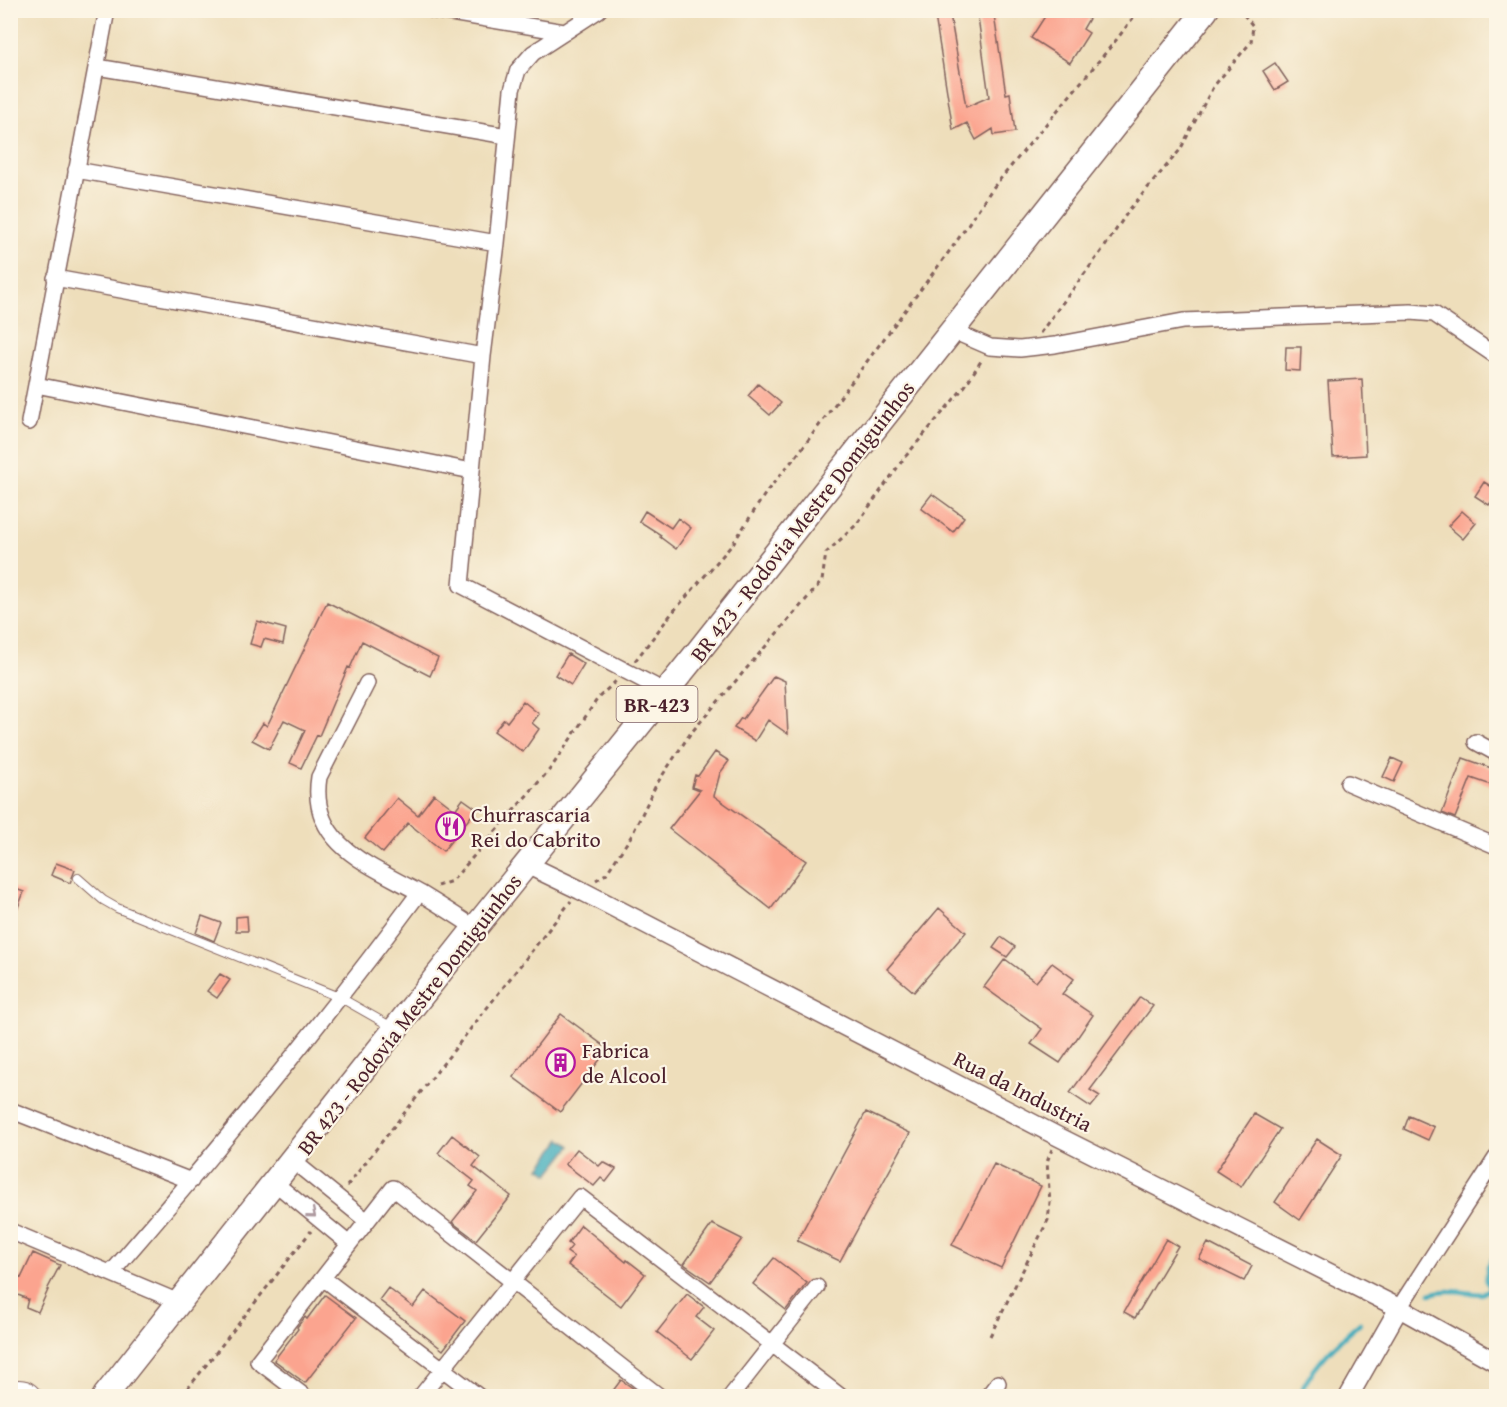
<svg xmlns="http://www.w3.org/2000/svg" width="1507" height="1407" viewBox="0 0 1507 1407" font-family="'Gentium Book Plus',serif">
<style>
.water{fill:#3eacbc;stroke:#446674;stroke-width:1.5}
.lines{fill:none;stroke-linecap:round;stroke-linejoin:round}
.stream{stroke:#3eacbc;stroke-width:4.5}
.building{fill:#fba48f}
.service-casing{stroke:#83625d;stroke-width:10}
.minor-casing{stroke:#83625d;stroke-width:18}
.tertiary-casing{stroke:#83625d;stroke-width:21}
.primary-casing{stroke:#83625d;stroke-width:27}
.path{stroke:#83625d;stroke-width:3;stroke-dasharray:4.5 4.5;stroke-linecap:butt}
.service{stroke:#fff;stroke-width:8}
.minor{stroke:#fff;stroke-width:15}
.tertiary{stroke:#fff;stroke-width:18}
.primary{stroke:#fff;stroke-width:24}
.oneway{stroke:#ae9aa0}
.labels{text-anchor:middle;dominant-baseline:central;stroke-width:4.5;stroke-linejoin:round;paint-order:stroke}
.shield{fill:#fcf5e5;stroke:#7f5f63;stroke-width:1.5}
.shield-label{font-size:21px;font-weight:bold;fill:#4a1f2b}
.street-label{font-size:22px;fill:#4a1f2b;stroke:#fcf5e5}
.poi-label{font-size:22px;fill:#4a1f2b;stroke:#fcf5e5;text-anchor:start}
</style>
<rect width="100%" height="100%" fill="#fcf5e5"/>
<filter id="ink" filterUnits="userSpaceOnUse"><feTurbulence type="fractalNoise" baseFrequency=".0167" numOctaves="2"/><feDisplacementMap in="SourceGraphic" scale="12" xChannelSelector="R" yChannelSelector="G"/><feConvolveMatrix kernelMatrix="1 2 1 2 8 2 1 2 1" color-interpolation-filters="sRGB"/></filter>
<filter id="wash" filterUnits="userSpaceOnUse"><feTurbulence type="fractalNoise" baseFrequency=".008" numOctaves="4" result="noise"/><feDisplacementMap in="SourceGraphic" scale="24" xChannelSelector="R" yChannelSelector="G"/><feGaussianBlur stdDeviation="1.35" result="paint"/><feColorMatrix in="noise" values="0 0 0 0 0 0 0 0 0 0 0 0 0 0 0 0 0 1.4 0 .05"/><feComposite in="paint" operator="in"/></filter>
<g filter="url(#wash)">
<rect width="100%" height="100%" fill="#eedebb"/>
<!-- water -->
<path class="water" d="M561,1139L571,1146L549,1174L540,1168Z"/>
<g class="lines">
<!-- stream -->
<path class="stream" d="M1430,1294C1448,1288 1464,1293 1482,1294L1491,1288L1486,1281L1488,1266L1496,1253
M1299,1396C1310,1369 1337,1342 1360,1323"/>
</g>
<g id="blocks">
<!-- building -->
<path class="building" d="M1049,10H1094L1083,29L1089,33L1070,63L1031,38Z
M950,14L966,107L989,97L978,17L994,15L1006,94L1010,93L1015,132L994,135L993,129L976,140L967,123L953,130L935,16Z
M1275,63L1288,82L1275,90L1263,71Z
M1286,347H1301L1300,371L1285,370Z
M1362,379L1366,455L1333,457L1328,381Z
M758,384L781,403L770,415L748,396Z
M1484,482L1497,490V494L1489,505L1475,496Z
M932,494L964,517L953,532L921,508Z
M645,511L671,528L678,518L691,528L676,549L660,537L661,535L639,521Z
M1462,511L1476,523L1463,539L1448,526Z
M327,602L438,658L430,676L362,641L350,668L348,667L319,736L317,735L301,768L290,763L305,730L284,720L269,749L252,740L263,723L267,726Z
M257,621L286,629L283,644L264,639L261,647L250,644Z
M568,654L584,664L571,685L555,675Z
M774,676L785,681L788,734L768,720L755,741L734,728L741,718L743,719Z
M523,701L539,714L532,723L539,729L523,752L494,731L504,719L507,722Z
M715,752L729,761L720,773L714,796L806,861L771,909L669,829L700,790L692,787L695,775L698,776Z
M1392,758L1403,763L1394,782L1383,777Z
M1463,758L1497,770V787L1471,778L1455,818L1442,813Z
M434,794L455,810L463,799L477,809L443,851L408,823L383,853L365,838L397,798L418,815Z
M56,863L75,870L70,883L51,875Z
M10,887L24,892L11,925H10Z
M939,908L966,932L914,992L887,969Z
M202,916L221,923L214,941L196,933Z
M247,916L248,931H236V917Z
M1001,937L1015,947L1007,957L993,948Z
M1005,959L1036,982L1052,963L1074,979L1062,994L1093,1015L1060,1063L1031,1044L1042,1029L984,987Z
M220,974L230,980L217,998L207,991Z
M1140,997L1153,1006L1090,1090L1100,1096L1091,1107L1070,1093Z
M561,1014L608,1049L560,1112L513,1077Z
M866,1112L910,1133L840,1261L797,1241Z
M1254,1114L1280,1129L1241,1187L1216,1171Z
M1409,1116L1434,1127L1428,1140L1404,1129Z
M452,1135L480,1157L473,1166L511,1196L476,1240L452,1222L477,1191L470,1186L474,1181L438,1153Z
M1317,1139L1342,1155L1300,1220L1275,1202Z
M577,1149L599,1166L603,1162L616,1169L606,1182L601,1178L594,1186L565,1164Z
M994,1164L1041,1186L1001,1268L952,1245Z
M712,1224L742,1239L710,1282L684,1264Z
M581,1225L626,1262L627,1260L645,1274L621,1306L568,1265L574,1257L567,1252L572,1246L568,1243Z
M1166,1239L1178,1246L1135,1318L1124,1312Z
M1208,1243L1252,1266L1244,1281L1199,1259Z
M33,1253L60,1265L47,1290H48L38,1312L26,1307L28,1299L13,1293L19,1277L21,1278Z
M774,1258L807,1283L786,1310L753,1284Z
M388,1288L413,1307L425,1291L465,1321L443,1350L379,1300Z
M687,1294L704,1307L696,1317L714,1331L692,1359L657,1332Z
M325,1295L356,1318L305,1383L274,1360L298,1329L297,1327L305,1317L307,1319Z
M621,1380L634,1389L628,1396H609Z"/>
</g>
</g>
<g filter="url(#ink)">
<use href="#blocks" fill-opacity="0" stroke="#83625d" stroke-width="1.5"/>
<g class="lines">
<defs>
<path id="service" d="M78,878L103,900L117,908L341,998L392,1027
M10,1385C24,1382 31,1385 39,1396"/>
<path id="minor" d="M433,10L564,32
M599,10L533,53L518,70L512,90L497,243L483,356L461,585L666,692
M97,67L507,136
M76,170L497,243
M55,278L483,356
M953,331L990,347L1020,349L1055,345L1183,321L1411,312L1434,314L1496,356
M36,385L472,471
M29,422L107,10
M367,683L319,777C308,845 372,866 420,893C438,904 457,916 475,928
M1476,742L1496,753
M1348,783L1496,846
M10,1110L191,1181
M293,1161L367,1221
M275,1183L349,1244
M10,1231L181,1303
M112,1272C219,1149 322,1024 419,893
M323,1278L478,1396
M1399,1308L1496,1158
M304,1396L258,1361L393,1188L659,1396
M421,1396L580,1197L840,1396
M731,1396L817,1287
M988,1396L998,1383"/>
<path id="tertiary" d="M528,865L580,890L1057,1136L1399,1308L1496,1362
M1349,1396L1399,1308"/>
<path id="primary" d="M105,1396L475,928L697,653L1206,10"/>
</defs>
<!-- service casing -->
<use href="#service" class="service-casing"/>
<!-- minor casing -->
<use href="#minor" class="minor-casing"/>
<!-- tertiary casing -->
<use href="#tertiary" class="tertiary-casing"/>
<!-- primary casing -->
<use href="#primary" class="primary-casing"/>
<!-- path -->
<path class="path" d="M1040,333L1106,245L1129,210L1180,150L1213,87L1251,42L1253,26L1240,10
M635,661L672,613L732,545L767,491L797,455L954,245L992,189L1117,39L1139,10
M596,880L606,874L632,835L656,785L690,734L822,581L826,553L856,525L905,457L965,386L983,358
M437,886L452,881L493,834L551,768L598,698L616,681
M347,1186L571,901
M990,1336L1048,1220L1050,1203L1047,1162L1052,1149
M182,1396L311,1231"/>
<!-- service -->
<use href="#service" class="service"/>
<!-- minor -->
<use href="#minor" class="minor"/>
<!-- tertiary -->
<use href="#tertiary" class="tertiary"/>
<!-- primary -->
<use href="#primary" class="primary"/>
</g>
<!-- one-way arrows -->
<defs><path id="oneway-chevron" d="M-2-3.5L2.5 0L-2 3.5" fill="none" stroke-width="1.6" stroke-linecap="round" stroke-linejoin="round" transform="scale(1.5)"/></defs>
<use class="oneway" href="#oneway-chevron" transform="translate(312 1214) rotate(40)"/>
</g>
<!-- icons -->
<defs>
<symbol id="restaurant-ring" viewBox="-11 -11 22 22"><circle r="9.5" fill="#fcf5e5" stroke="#b5179e" stroke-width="1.5"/><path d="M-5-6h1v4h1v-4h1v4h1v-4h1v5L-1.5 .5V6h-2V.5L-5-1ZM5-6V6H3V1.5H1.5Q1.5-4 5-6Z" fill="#b5179e"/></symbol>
<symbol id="building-ring" viewBox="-11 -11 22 22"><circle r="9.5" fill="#fcf5e5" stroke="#b5179e" stroke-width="1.5"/><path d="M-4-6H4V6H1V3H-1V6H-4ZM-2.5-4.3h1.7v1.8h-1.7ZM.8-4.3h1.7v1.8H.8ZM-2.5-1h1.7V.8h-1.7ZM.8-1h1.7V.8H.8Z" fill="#b5179e"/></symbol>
</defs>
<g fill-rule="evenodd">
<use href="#restaurant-ring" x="434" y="810" width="33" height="33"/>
<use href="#building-ring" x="544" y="1046" width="33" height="33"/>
</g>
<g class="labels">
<!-- shield labels -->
<rect class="shield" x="616.5" y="686" width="81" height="36" rx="4.5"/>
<g class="shield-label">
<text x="657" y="704">BR-423</text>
</g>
<!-- street labels -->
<g class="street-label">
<text transform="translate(802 521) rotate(-52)">BR 423 - Rodovia Mestre Domiguinhos</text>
<text transform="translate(409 1014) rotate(-52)">BR 423 - Rodovia Mestre Domiguinhos</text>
<text transform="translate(1023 1091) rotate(27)">Rua da Industria</text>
</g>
<!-- poi labels -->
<g class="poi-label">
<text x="471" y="814">Churrascaria<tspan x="471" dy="25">Rei do Cabrito</tspan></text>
<text x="582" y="1050">Fabrica<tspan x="582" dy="25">de Alcool</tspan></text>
</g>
</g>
<!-- margin -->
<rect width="1507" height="1407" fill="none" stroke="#fcf5e5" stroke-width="36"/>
</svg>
